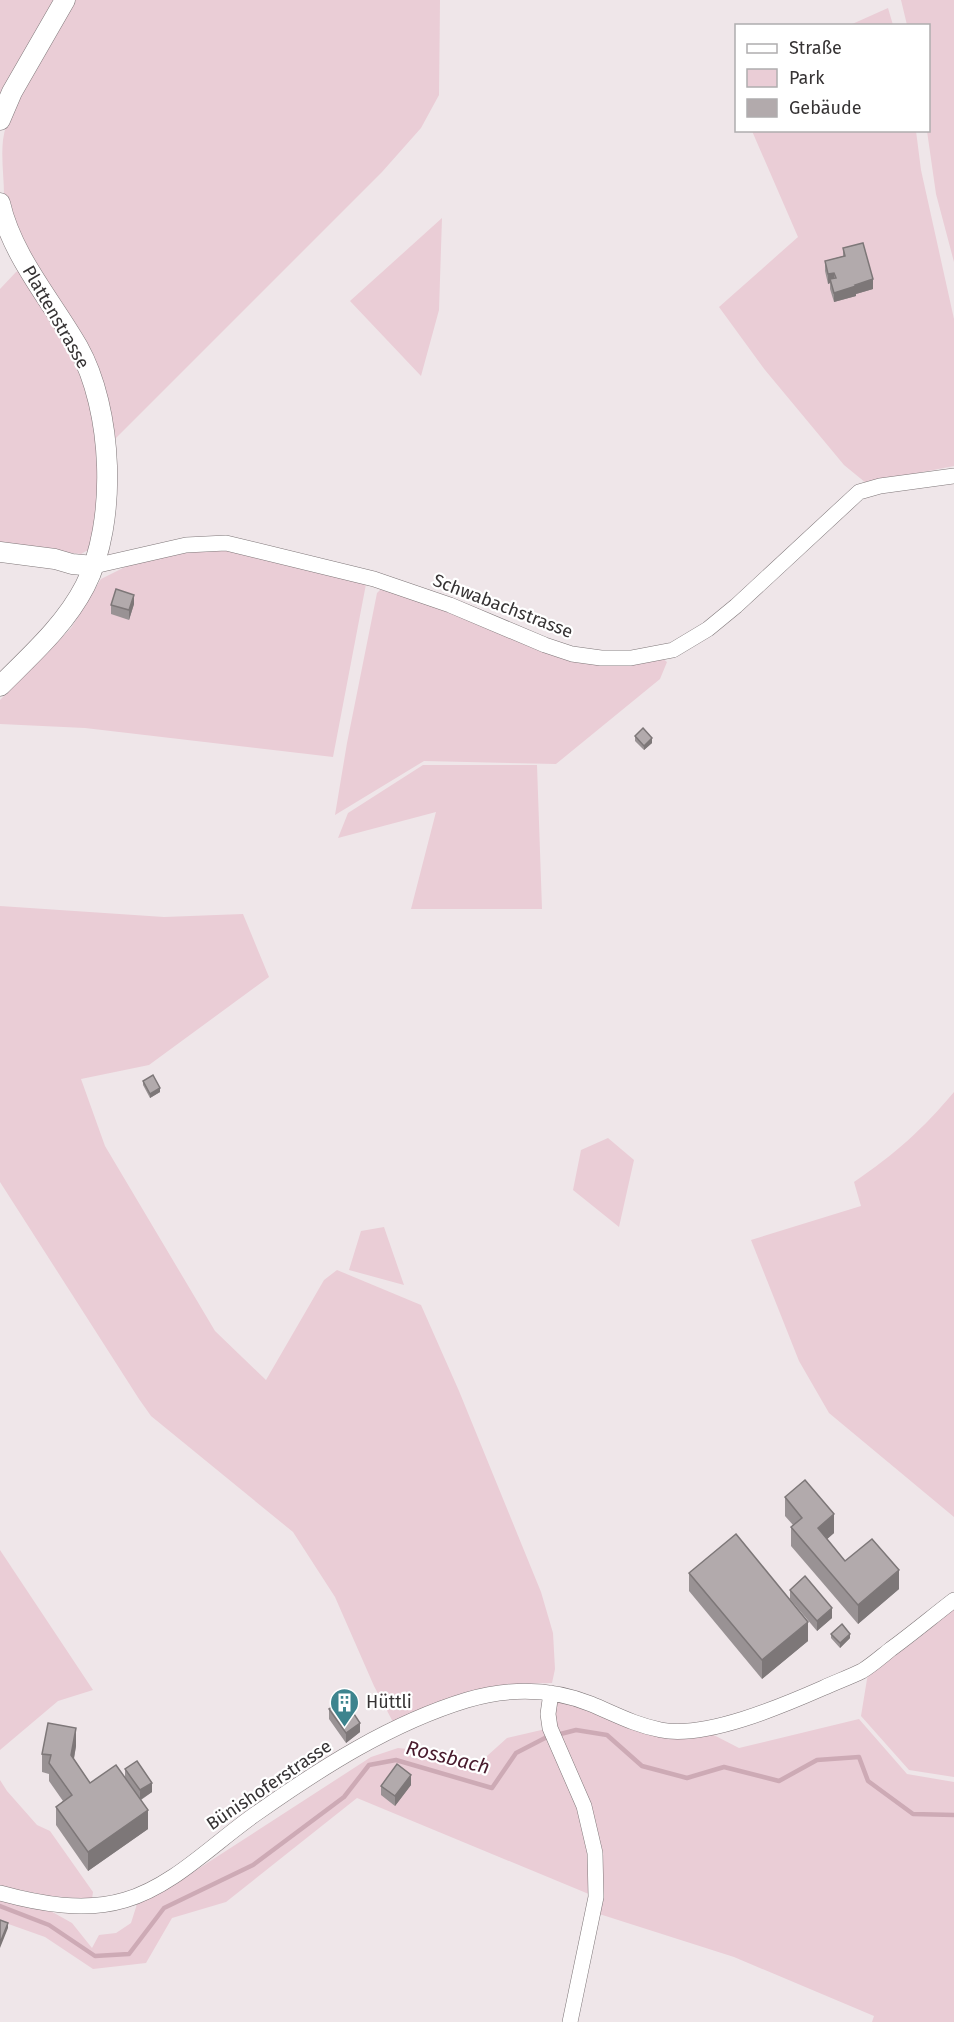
<svg xmlns="http://www.w3.org/2000/svg" width="954" height="2022" viewBox="0 0 954 2022" font-family="'Fira Sans',sans-serif">
<style>
.green{fill:#eacdd6}
.lines{fill:none;stroke-linecap:round;stroke-linejoin:round}
.stream{stroke:#cdaab5;stroke-width:4.5}
.minor-casing{stroke:#7f7779;stroke-width:16}
.tertiary-casing{stroke:#7f7779;stroke-width:21}
.minor{stroke:#fff;stroke-width:15}
.tertiary{stroke:#fff;stroke-width:20}
.wall{fill:#999294}
.shaded-wall{fill:#7d7778}
.building{fill:#b2aaac;stroke:#7d7778;stroke-width:1.5}
.labels{text-anchor:middle;dominant-baseline:central;stroke-width:4.5;stroke-linejoin:round;paint-order:stroke}
.street-label{font-size:18px;fill:#363334;stroke:#fff}
.poi-label{font-size:18px;fill:#363334;stroke:#fff;text-anchor:start}
.water-label{font-size:20px;font-style:italic;fill:#481b2d;stroke:#fff}
</style>
<rect width="100%" height="100%" fill="#efe6e9"/>
<!-- green -->
<path class="green" d="M0,0H58L0,104Z
M74,0H440L439,95L421,128L382,172L112,442L4,196C4,177 1,159 3,140C8,100 53,36 74,0Z
M901,0H954V262L936,194L927,131L928,26L907,25Z
M888,8L893,25H850Z
M752,131H916L921,170L954,319V466L866,483L844,465L765,370L719,307L798,237Z
M442,218L439,310L421,376L350,301Z
M20,270L75,353L98,432L100,499L90,549L81,554L0,545V289L16,272Z
M227,550L366,584L333,757L85,728L0,724V700L71,628L101,579L129,565L184,552Z
M383,587L458,614L564,658L663,659L667,662L660,679L556,764L424,761L335,815L347,743L377,593Z
M423,765H537L542,909H411L436,812L338,838L348,813Z
M0,906L164,917L243,914L269,977L149,1065L81,1079L105,1146L215,1331L266,1380L324,1280L337,1270L421,1305L459,1391L541,1592L553,1633L555,1669L552,1683L510,1684L464,1693L393,1722L374,1686L335,1597L293,1532L151,1416L139,1399L0,1182Z
M954,1092V1517L829,1413L799,1361L751,1240L861,1206L854,1182C895,1154 923,1129 954,1092Z
M608,1138L634,1160L619,1227L573,1190L581,1150Z
M384,1227L404,1285L349,1270L361,1231Z
M0,1550L93,1690L58,1701L0,1750Z
M954,1609V1777L909,1770L861,1716L868,1673L915,1641Z
M551,1693L632,1723L702,1729L739,1748L859,1719L907,1774L954,1782V2022H872L874,2016L734,1957L593,1912L596,1897L357,1798L226,1902L172,1918L146,1963L93,1969L45,1937L0,1921V1900L47,1909L72,1923L92,1948L99,1935L116,1933L131,1923L137,1904L167,1889L371,1757L398,1748L427,1751L477,1765L507,1738L550,1728Z
M0,1780L7,1791L37,1825L50,1831L93,1892L92,1899L49,1896L0,1886Z"/>
<g class="lines">
<!-- stream -->
<path class="stream" d="M0,1906L49,1925L95,1956L129,1954L164,1908L253,1865L344,1797L369,1765L396,1760L492,1788L516,1753L545,1738L576,1730L607,1735L642,1766L687,1778L724,1767L779,1781L817,1760L859,1757L868,1781L913,1814L954,1815"/>
<defs>
<path id="minor" d="M94,566L186,545L226,543L374,579L450,605L545,645L572,654L601,658H631L673,650L708,629L736,606L859,492L880,486L954,476
M551,1693L548,1714L550,1728L584,1806L595,1853L596,1897L570,2022
M0,1893C40,1904 85,1912 125,1900C174,1886 216,1841 257,1813C321,1768 391,1723 467,1700C508,1688 551,1688 591,1704C615,1714 635,1725 661,1730C705,1739 782,1706 823,1688C836,1682 850,1677 862,1671C872,1665 882,1656 891,1649C913,1633 933,1616 954,1600"/>
<path id="tertiary" d="M0,120L12,92L65,0
M0,203C12,256 51,300 78,347C113,409 118,522 85,586C65,625 31,655 0,686
M0,552L55,559L72,564L94,566"/>
</defs>
<!-- minor casing -->
<use href="#minor" class="minor-casing"/>
<!-- tertiary casing -->
<use href="#tertiary" class="tertiary-casing"/>
<!-- minor -->
<use href="#minor" class="minor"/>
<!-- tertiary -->
<use href="#tertiary" class="tertiary"/>
</g>
<!-- wall -->
<path class="wall" d="M843,248L873,289L856,294V296L834,302L830,289V283L828,284L825,271V261L843,256Z
M134,604L129,620L111,614V605Z
M635,736L652,743L644,750L635,741Z
M143,1081L160,1092L150,1098L143,1085Z
M785,1497L834,1533L827,1539L845,1561L899,1589L858,1624L791,1546V1527L793,1525L785,1516Z
M689,1573L808,1641L762,1679L689,1591Z
M790,1590L832,1618L817,1631L790,1599Z
M831,1634L850,1638L840,1648L831,1638Z
M329,1709L360,1732L346,1743L329,1719Z
M76,1746L74,1759L90,1783L125,1778V1769L152,1792L141,1800L148,1829L88,1871L56,1825V1807L63,1801L49,1781V1774L42,1772V1754Z
M411,1785L395,1806L381,1795V1786Z"/>
<!-- shaded-wall -->
<path class="shaded-wall" d="M834,273V282L830,279V283L828,284V274Z
M873,279V289L856,294V296L834,302V293Z
M134,595V604L129,620V610Z
M652,738V743L644,750V746Z
M160,1088V1092L150,1098V1094Z
M834,1514V1533L818,1547V1528Z
M899,1570V1589L858,1624V1605Z
M832,1608V1618L817,1631V1621Z
M808,1622V1641L762,1679V1660Z
M850,1634V1638L840,1648V1643Z
M360,1723V1732L346,1743V1733Z
M76,1728V1746L71,1774V1755Z
M411,1775V1785L395,1806V1796Z
M152,1783V1792L140,1800V1790Z
M148,1810V1829L88,1871V1852Z
M8,1923V1928L0,1948V1943Z"/>
<!-- building -->
<path class="building" d="M863,243L873,279L855,285L856,286L834,293L830,279L836,278L834,273L828,274L825,261L845,256L843,248Z
M116,589L134,595L129,610L111,605Z
M643,728L652,738L644,746L635,736Z
M153,1075L160,1088L150,1094L143,1081Z
M805,1480L834,1514L818,1528L845,1561L872,1539L899,1570L858,1605L791,1527L802,1518L785,1497Z
M736,1534L808,1622L762,1660L689,1573Z
M805,1576L832,1608L817,1621L790,1590Z
M842,1624L850,1634L840,1643L831,1634Z
M344,1699L360,1723L346,1733L329,1709Z
M48,1723L76,1728L71,1755L90,1783L116,1765L148,1810L88,1852L56,1807L72,1795L49,1763L51,1755L42,1754Z
M137,1761L152,1783L140,1790L125,1769Z
M397,1764L411,1775L395,1796L381,1786Z
M0,1920L8,1923L0,1943Z"/>
<!-- icons -->
<defs>
<symbol id="building-pin" viewBox="-11 -11 22 30"><path d="M0 17L-7.5 6A9.5 9.5 0 1 1 7.5 6Z" fill="#3d848e" stroke="#fff"/><path d="M-4-6H4V6H1V3H-1V6H-4ZM-2.5-4.3h1.7v1.8h-1.7ZM.8-4.3h1.7v1.8H.8ZM-2.5-1h1.7V.8h-1.7ZM.8-1h1.7V.8H.8Z" fill="#fff"/></symbol>
</defs>
<g fill-rule="evenodd">
<use href="#building-pin" x="328" y="1686" width="33" height="45"/>
</g>
<g class="labels">
<!-- street labels -->
<g class="street-label">
<text transform="translate(56 317) rotate(60)">Plattenstrasse</text>
<text transform="translate(503 606) rotate(21)">Schwabachstrasse</text>
<text transform="translate(269 1785) rotate(-34)">Bünishoferstrasse</text>
</g>
<!-- poi labels -->
<g class="poi-label">
<text x="366" y="1702">Hüttli</text>
</g>
<!-- water labels -->
<g class="water-label">
<text transform="translate(448 1757) rotate(14)">Rossbach</text>
</g>
</g>
<!-- legend -->
<rect x="735" y="24" width="195" height="108" fill="#ffffff" stroke="#afadae" stroke-width="1.5"/>
<rect x="747" y="44" width="30" height="9" fill="#ffffff" stroke="#afadae" stroke-width="1.5"/>
<text x="789" y="54" font-size="18" fill="#363334">Straße</text>
<rect x="747" y="69" width="30" height="18" fill="#eacdd6" stroke="#afadae" stroke-width="1.5"/>
<text x="789" y="84" font-size="18" fill="#363334">Park</text>
<rect x="747" y="99" width="30" height="18" fill="#b2aaac" stroke="#afadae" stroke-width="1.5"/>
<text x="789" y="114" font-size="18" fill="#363334">Gebäude</text>
</svg>
